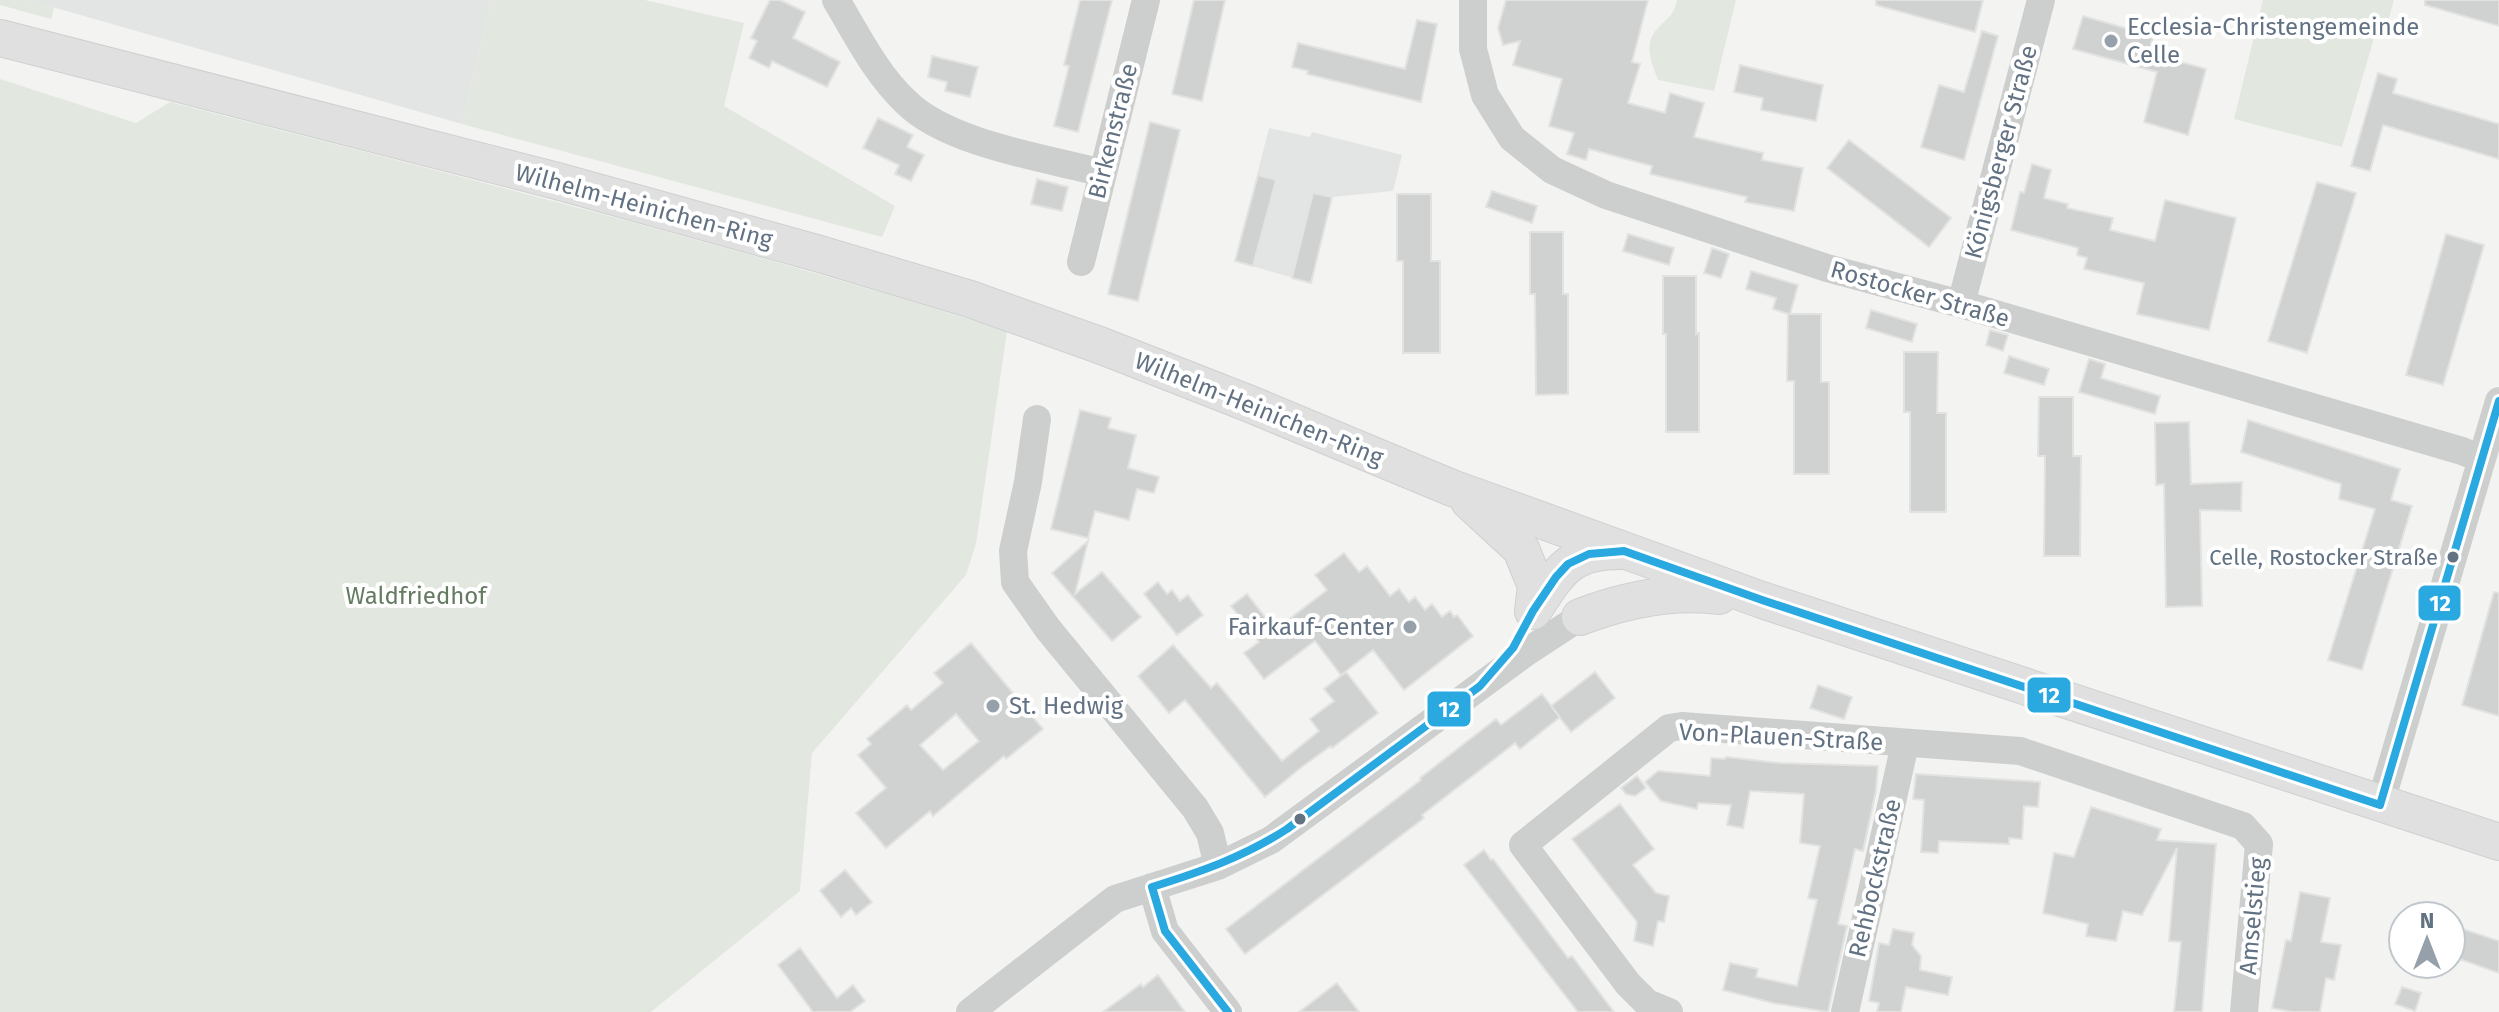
<svg xmlns="http://www.w3.org/2000/svg" width="2499" height="1012" viewBox="0 0 2499 1012" font-family="'Fira Sans',sans-serif">
<style>
.built{fill:#e3e5e4}
.green{fill:#e2e7df}
.building{fill:#d0d1d1;stroke:#e2e3e1;stroke-width:2;fill-rule:evenodd}
.lines{fill:none;stroke-linecap:round;stroke-linejoin:round}
.major-casing{stroke:#ced0d0;stroke-width:38}
.minor{stroke:#cdcece;stroke-width:28}
.major{stroke:#e0e0e1;stroke-width:36}
.bus-1-casing{stroke:#fff;stroke-width:14}
.bus-1{stroke:#2aa9e1;stroke-width:8}
.poi-dot{fill:#95a0aa;stroke:#fff;stroke-width:3}
.bus-dot{fill:#627283;stroke:#fff;stroke-width:3}
.labels{text-anchor:middle;dominant-baseline:central;stroke-width:8;stroke-linejoin:round;paint-order:stroke}
.bus-label{font-size:22px;fill:#627283;stroke:#fff;text-anchor:end}
.poi-label{font-size:24px;fill:#627283;stroke:#fff;text-anchor:start}
.street-label{font-size:24px;fill:#627283;stroke:#fff}
.park-label{font-size:24px;fill:#647a61;stroke:#fff}
.line-badge{stroke:#fff;stroke-width:3}
.badge-label{font-size:22px;text-anchor:middle;font-weight:bold;fill:#fff}
</style>
<rect width="100%" height="100%" fill="#f3f4f1"/>
<!-- built -->
<path class="built" d="M28,0H491L462,124Z
M1269,128L1310,137L1312,132L1402,155L1393,191L1332,197L1311,283L1235,261Z"/>
<!-- green -->
<path class="green" d="M0,0H28L54,7L51,19L0,5Z
M491,0H645L744,23L724,106L895,206L882,237L462,124Z
M1677,0H1736L1714,91L1658,80C1651,61 1642,42 1660,26C1670,16 1674,14 1677,0Z
M2263,0H2394L2384,37L2375,35L2342,147L2234,119Z
M0,79L136,123L170,102C450,174 731,244 1007,331L976,544L966,575L812,753L800,891L651,1012H0Z"/>
<!-- building -->
<path class="building" d="M770,0H780L805,12L793,38L840,62L827,87L772,61L769,68L749,58L757,41L751,38Z
M1080,0H1112L1078,132L1054,126L1069,66L1064,65Z
M1194,0H1225L1202,101L1172,94Z
M1506,0H1648L1632,62L1640,64L1628,103L1665,113L1670,93L1704,103L1694,137L1763,153L1762,160L1803,168L1794,211L1745,202L1747,197L1650,174L1652,166L1589,149L1586,160L1567,154L1574,133L1549,126L1562,79L1513,65L1520,41L1503,45L1498,28Z
M1876,0H1983L1975,32L1876,5Z
M2425,0H2499V26L2425,5Z
M2083,16L2153,36L2149,53L2206,69L2188,135L2144,122L2157,72L2073,49Z
M1417,20L1437,24L1421,102L1307,74L1308,71L1292,67L1298,43L1405,69Z
M1982,31L1998,36L1964,160L1921,147L1939,85L1964,92Z
M932,56L978,67L970,97L945,91L947,82L928,77Z
M1740,65L1823,85L1816,121L1761,110L1763,98L1734,92Z
M2378,73L2397,79L2393,93L2499,124V159L2383,125L2370,171L2351,166Z
M878,118L913,135L907,147L924,155L911,181L895,174L899,165L863,148Z
M1150,122L1180,130L1138,301L1108,294Z
M1849,140L1951,218L1929,247L1827,168Z
M2032,164L2051,170L2044,198L2068,204L2067,208L2113,218L2110,230L2155,241L2165,200L2236,218L2209,330L2137,314L2144,283L2084,269L2087,258L2077,255L2078,248L2011,230L2020,192L2024,193Z
M1258,175L1276,180L1253,266L1235,261Z
M1037,179L1068,187L1062,211L1031,204Z
M2317,182L2356,193L2307,353L2268,341Z
M1492,191L1537,206L1532,223L1486,207Z
M1313,193L1332,197L1311,283L1292,278Z
M1397,194H1431V261H1440V353H1403V261H1397Z
M1530,232H1563V294H1568V394L1536,395L1535,294H1530Z
M1628,234L1674,248L1669,265L1623,251Z
M2446,234L2484,245L2443,385L2406,375Z
M1712,248L1729,254L1721,278L1704,273Z
M1751,271L1798,285L1790,314H1821V382H1829V474H1794V381H1787L1788,314L1773,309L1776,298L1746,289Z
M1663,276H1696V334L1699,333V432H1666V334H1663Z
M1871,310L1917,324L1912,342L1866,328Z
M1990,330L2008,335L2003,351L1986,345Z
M1904,352H1938L1937,413H1946V512H1910V412H1904Z
M2009,356L2049,369L2044,385L2004,373Z
M2089,359L2105,364L2101,378L2160,396L2155,414L2079,392Z
M2039,397H2073V456H2081L2080,556H2044L2045,456H2038Z
M1080,410L1111,418L1108,428L1136,435L1128,468L1159,477L1154,493L1137,489L1129,520L1095,511L1088,538L1051,529Z
M2248,420L2400,469L2391,500L2412,506L2362,670L2328,660L2375,509L2339,499L2341,484L2241,452Z
M2189,422L2191,484L2242,482L2241,511L2200,510L2202,606L2166,607L2164,484L2156,485L2155,423Z
M1088,541L1075,594L1102,572L1141,617L1112,641L1052,573Z
M1344,553L1359,572L1367,566L1390,596L1399,589L1409,602L1415,597L1425,610L1432,604L1442,617L1450,611L1454,617L1457,615L1473,636L1404,690L1373,650L1341,675L1315,641L1264,679L1244,653L1259,642L1231,606L1247,594L1275,630L1327,590L1315,575Z
M1158,582L1167,594L1172,590L1180,601L1188,595L1203,615L1177,635L1144,594Z
M2494,592L2499,593V716L2462,705Z
M971,643L1043,729L1006,759L1004,756L933,816L930,811L886,848L856,813L886,788L858,755L871,744L867,739L907,705L911,710L943,683L934,673ZM956,714L979,741L943,770L920,745Z
M1173,645L1211,688L1217,683L1282,761L1319,731L1310,719L1334,701L1324,689L1346,672L1378,713L1332,748L1331,746L1303,766L1265,797L1185,700L1169,713L1138,676Z
M1595,672L1615,698L1571,732L1551,706Z
M1818,685L1852,697L1844,719L1810,708Z
M1542,694L1560,717L1520,749L1515,743L1422,815L1424,818L1245,954L1226,929L1421,780L1420,778L1496,719L1501,725Z
M1726,757L1780,763L1878,766L1876,791L1863,851L1855,849L1838,924L1847,926L1828,1012L1773,1003L1723,990L1730,963L1758,969L1756,977L1797,986L1817,900L1808,898L1820,846L1800,843L1804,794L1750,791L1743,828L1727,825L1731,805L1698,803L1697,809L1661,801L1645,782L1658,771L1710,776L1711,758L1725,759Z
M1916,774L2040,782L2038,807L2024,806L2022,839L2009,838V844L1939,841L1938,853L1921,852L1924,800L1913,799Z
M1637,776L1646,788L1635,796L1626,794L1621,788Z
M1620,804L1654,849L1633,865L1656,893L1669,896L1664,922L1658,921L1653,946L1634,941L1637,922L1572,839Z
M2091,807L2161,829L2157,840L2216,844L2202,1012H2174L2181,942L2169,941L2177,848L2142,915L2123,911L2116,941L2086,936L2088,924L2043,913L2054,853L2074,857Z
M1484,850L1491,860L1493,859L1568,958L1572,956L1614,1012H1578L1464,865Z
M845,870L872,902L856,915L851,908L841,917L820,891Z
M2300,892L2330,898L2321,942L2341,945L2334,980L2326,978L2320,1012H2293L2272,1008L2286,940L2291,941Z
M2451,925L2499,941V973L2451,956Z
M1893,929L1914,933L1912,945L1921,956L1920,970L1952,977L1948,995L1906,987L1901,1012H1877L1879,1003L1869,1001L1879,943L1889,945Z
M800,948L837,998L853,985L865,1001L850,1012H813L778,965Z
M1158,975L1185,1012H1103L1141,984L1143,987Z
M1337,983L1359,1012H1299Z
M2402,987L2421,993L2415,1011L2395,1004Z"/>
<g class="lines">
<defs>
<path id="major" d="M0,38L557,181L820,254L970,299L1102,346L1250,404L1452,488L1762,600L2499,842
M1469,501L1521,549L1536,586L1533,611
M1533,611C1560,570 1569,551 1621,551
M1580,617C1625,600 1671,590 1719,596"/>
</defs>
<!-- major casing -->
<use href="#major" class="major-casing"/>
<!-- minor -->
<path class="minor" d="M836,0C857,35 876,74 906,102C948,144 1046,158 1103,173
M1473,0V49L1478,68L1485,95L1512,138L1552,170L1606,195L1827,268L1961,304L2462,451L2482,459
M1081,262L1146,0
M1961,304L2041,0
M1037,419L1028,482L1013,551L1015,582L1048,629L1195,808L1210,833L1218,866
M2380,805L2499,401
M1152,887L1165,931L1228,1012
M970,1012L1115,899L1218,866L1271,840L1528,651L1580,617
M1669,1012L1647,1003L1628,984L1523,845L1669,728L1682,726L2020,751L2243,826L2259,844L2244,1012
M1845,1012L1905,744"/>
<!-- major -->
<use href="#major" class="major"/>
<defs>
<path id="bus-1" d="M2380,805L2499,401
M1152,887C1200,872 1244,857 1287,829L1480,686L1513,648L1533,611L1556,577L1568,564L1589,554L1624,551L1762,600L2380,805
M1152,887L1165,931L1228,1012"/>
</defs>
<!-- bus-1 casing -->
<use href="#bus-1" class="bus-1-casing"/>
<!-- bus-1 -->
<use href="#bus-1" class="bus-1"/>
</g>
<!-- markers -->
<g class="poi-dot">
<circle cx="2111" cy="41" r="8"/>
<circle cx="1410" cy="627" r="8"/>
<circle cx="993" cy="706" r="8"/>
</g>
<g class="bus-dot">
<circle cx="2453" cy="557" r="7"/>
<circle cx="1300" cy="819" r="7"/>
</g>
<g class="labels">
<!-- bus labels -->
<g class="bus-label">
<text x="2438" y="557">Celle, Rostocker Straße</text>
</g>
<!-- poi labels -->
<g class="poi-label">
<text x="2127" y="27">Ecclesia-Christengemeinde<tspan x="2127" dy="28">Celle</tspan></text>
<text x="1394" y="627" text-anchor="end">Fairkauf-Center</text>
<text x="1009" y="706">St. Hedwig</text>
</g>
<!-- street labels -->
<g class="street-label">
<text transform="translate(1113 131) rotate(-76)">Birkenstraße</text>
<text transform="translate(2001 152) rotate(-75)">Königsberger Straße</text>
<text transform="translate(644 206) rotate(15)">Wilhelm-Heinichen-Ring</text>
<text transform="translate(1920 294) rotate(16)">Rostocker Straße</text>
<text transform="translate(1259 409) rotate(22)">Wilhelm-Heinichen-Ring</text>
<text transform="translate(1781 737) rotate(3)">Von-Plauen-Straße</text>
<text transform="translate(1875 878) rotate(-77)">Rehbockstraße</text>
<text transform="translate(2253 916) rotate(-85)">Amselstieg</text>
</g>
<!-- park labels -->
<g class="park-label">
<text x="416" y="596">Waldfriedhof</text>
</g>
</g>
<g class="line-badge">
<rect x="2417" y="584" width="45" height="38" rx="8" fill="#2aa9e1"/>
<rect x="2026" y="676" width="46" height="38" rx="8" fill="#2aa9e1"/>
<rect x="1426" y="690" width="46" height="38" rx="8" fill="#2aa9e1"/>
</g>
<g class="badge-label">
<text x="2440" y="611">12</text>
<text x="2049" y="703">12</text>
<text x="1449" y="717">12</text>
</g>
<!-- north arrow -->
<g transform="translate(2427 940)"><circle r="38" fill="#ffffff" stroke="#c0c7cd" stroke-width="2"/>
<path d="M0-6L14 30L0 20L-14 30Z" fill="#95a0aa"/>
<text y="-12" font-size="22" font-weight="bold" text-anchor="middle" fill="#627283">N</text>
</g>
</svg>
